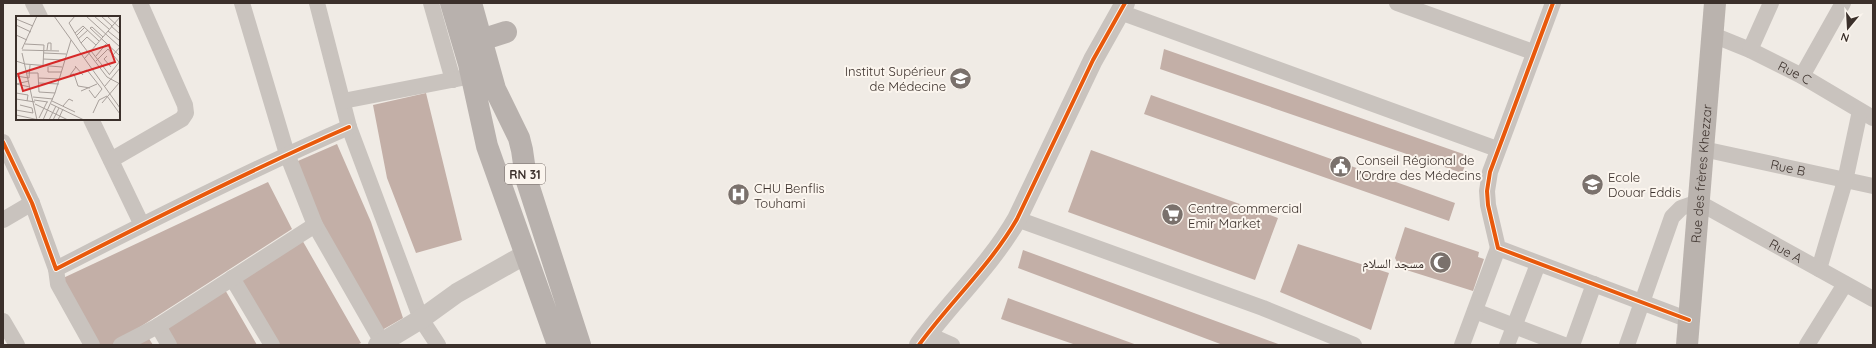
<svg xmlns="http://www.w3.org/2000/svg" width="1876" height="348" viewBox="0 0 1876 348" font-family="Quicksand,'Noto Naskh Arabic',sans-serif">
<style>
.building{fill:#c3afa7}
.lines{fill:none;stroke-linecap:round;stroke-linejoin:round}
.minor{stroke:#c9c3be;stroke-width:16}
.tertiary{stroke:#c9c3be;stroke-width:20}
.secondary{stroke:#bab3ae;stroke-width:22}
.primary{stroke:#b8b1ad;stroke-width:22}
.cycleway-casing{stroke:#fbf5ee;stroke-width:6}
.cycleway{stroke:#e8590c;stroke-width:4}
.labels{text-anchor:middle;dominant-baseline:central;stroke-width:4;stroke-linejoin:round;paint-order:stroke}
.shield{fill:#fbf5ee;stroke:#756b66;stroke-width:1}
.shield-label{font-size:12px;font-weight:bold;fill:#3b302b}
.poi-label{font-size:13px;fill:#3b302b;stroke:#fbf5ee;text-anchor:start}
.street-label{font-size:13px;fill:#3b302b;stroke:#fbf5ee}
.inset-road{fill:none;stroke:#a8a09b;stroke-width:1}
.view{fill:#d62828;fill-opacity:0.15;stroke:#d62828;stroke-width:2}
.inset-edge{fill:none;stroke:#3b302b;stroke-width:2}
</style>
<rect width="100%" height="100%" fill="#f0ebe5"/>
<!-- building -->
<path class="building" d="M1164,49L1469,156L1462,173L1160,69Z
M426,93L462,240L416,253L387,178L373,105Z
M1151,95L1455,203L1449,221L1144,114Z
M337,144L371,222L403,318L377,333L291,164Z
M1091,150L1278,218L1255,280L1068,212Z
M268,182L292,229L112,345H97L61,279Z
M1405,227L1479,252L1478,257L1484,259L1473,291L1400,268L1395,258Z
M301,238L361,343L357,345H276L238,280Z
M1298,244L1389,273L1371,330L1280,292Z
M1023,250L1281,345H1223L1018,268Z
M224,288L257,345H173L163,327Z
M1008,298L1137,345H1076L1001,319Z
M148,337L153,345H136Z"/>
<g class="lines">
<!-- minor -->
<g class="minor">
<path d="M33,3L40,17"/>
<path d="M242,3L287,154L315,225L382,342"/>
<path d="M317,3L349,127L421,319L438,345"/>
<path d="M431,3L453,80"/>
<path d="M1397,3L1533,52"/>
<path d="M1553,3L1490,172L1487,191L1488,205L1498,248L1689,320"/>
<path d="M1120,12L1497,149"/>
<path id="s1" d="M1713,35L1750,50L1802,76L1873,118"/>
<path d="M1750,50L1771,3"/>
<path d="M1802,76L1843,3"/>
<path d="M343,101L472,76"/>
<path d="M91,119L142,225"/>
<path d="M3,142L32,203L56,269C153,219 250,170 349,127"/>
<path id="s2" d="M1703,149L1873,186"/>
<path d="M111,160L182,119L186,113L185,105L140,3"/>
<path d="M1017,219L1263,308L1354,345"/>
<path d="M3,220L32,203"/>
<path d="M56,269L58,284L92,345"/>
<path d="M1819,269L1845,181L1860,111"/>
<path d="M232,278L272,345"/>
<path d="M1475,311L1564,345"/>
<path d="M3,321L17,345"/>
<path d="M158,326L169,345"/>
<path d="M927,334L952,345"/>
<path d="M121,345L158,326L315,225"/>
<path d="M1462,345L1498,248"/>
<path d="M1507,345L1538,264"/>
<path d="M1572,345L1594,284"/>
<path id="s3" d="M1627,345L1672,217L1681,208L1698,202L1873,299"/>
<path d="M1807,345L1845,284"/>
</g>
<!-- tertiary -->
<path class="tertiary" d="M378,345L421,319L457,293L526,254
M919,345C950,302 990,266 1017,219L1093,60L1125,3"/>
<!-- secondary -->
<path class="secondary" id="s4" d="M1687,345L1715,3"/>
<!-- primary -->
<path class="primary" d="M451,3L469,64L487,146L558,345
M471,3L495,89L519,138L522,150L526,178L580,345
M481,40L506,32"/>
<defs>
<path id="cycleway" d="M1553,3L1490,172L1487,191L1488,205L1498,248L1689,320
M3,142L32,203L56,269C153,219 250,170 349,127
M919,345C950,302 990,266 1017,219L1093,60L1125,3"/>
</defs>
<!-- cycleway casing -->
<use href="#cycleway" class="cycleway-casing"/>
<!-- cycleway -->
<use href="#cycleway" class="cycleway"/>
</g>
<!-- icons -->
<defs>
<symbol id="university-disc" viewBox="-11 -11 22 22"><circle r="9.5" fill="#7a716c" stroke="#fbf5ee"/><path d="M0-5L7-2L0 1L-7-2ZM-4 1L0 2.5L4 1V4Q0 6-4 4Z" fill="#fff"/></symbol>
<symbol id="civic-disc" viewBox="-11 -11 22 22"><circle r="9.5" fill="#7a716c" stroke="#fbf5ee"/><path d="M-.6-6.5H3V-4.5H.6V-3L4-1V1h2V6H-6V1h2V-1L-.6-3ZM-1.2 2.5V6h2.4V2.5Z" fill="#fff"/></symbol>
<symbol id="school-disc" viewBox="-11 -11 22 22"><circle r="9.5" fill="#7a716c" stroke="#fbf5ee"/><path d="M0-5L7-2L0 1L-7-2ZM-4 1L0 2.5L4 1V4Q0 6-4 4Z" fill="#fff"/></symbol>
<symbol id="hospital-disc" viewBox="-11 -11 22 22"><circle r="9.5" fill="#7a716c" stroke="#fbf5ee"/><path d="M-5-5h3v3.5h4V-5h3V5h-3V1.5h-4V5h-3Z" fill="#fff"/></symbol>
<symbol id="supermarket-disc" viewBox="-11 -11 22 22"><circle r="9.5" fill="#7a716c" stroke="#fbf5ee"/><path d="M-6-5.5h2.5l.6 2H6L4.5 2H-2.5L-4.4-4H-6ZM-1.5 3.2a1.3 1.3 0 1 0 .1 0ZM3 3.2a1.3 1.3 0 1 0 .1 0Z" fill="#fff"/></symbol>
<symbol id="mosque-disc" viewBox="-11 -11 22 22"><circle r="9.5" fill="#7a716c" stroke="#fbf5ee"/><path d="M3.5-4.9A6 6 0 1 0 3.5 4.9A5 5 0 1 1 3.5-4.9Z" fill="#fff"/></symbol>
</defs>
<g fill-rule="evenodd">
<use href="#university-disc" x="948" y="66" width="25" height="25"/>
<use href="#civic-disc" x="1328" y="154" width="25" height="25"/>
<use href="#school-disc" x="1580" y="172" width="25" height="25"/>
<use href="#hospital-disc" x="726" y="182" width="25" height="25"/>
<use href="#supermarket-disc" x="1160" y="202" width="25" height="25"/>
<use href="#mosque-disc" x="1428" y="250" width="25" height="25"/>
</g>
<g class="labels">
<!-- shield labels -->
<rect class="shield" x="505" y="164" width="40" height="20" rx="3"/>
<g class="shield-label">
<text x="525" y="174">RN 31</text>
</g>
<!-- poi labels -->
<g class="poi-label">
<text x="946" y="71" text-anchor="end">Institut Supérieur<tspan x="946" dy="15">de Médecine</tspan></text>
<text x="1356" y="160">Conseil Régional de<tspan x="1356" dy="15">l'Ordre des Médecins</tspan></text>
<text x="1608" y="177">Ecole<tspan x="1608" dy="15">Douar Eddis</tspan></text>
<text x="754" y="188">CHU Benflis<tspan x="754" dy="15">Touhami</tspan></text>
<text x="1188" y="208">Centre commercial<tspan x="1188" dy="15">Emir Market</tspan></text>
<text x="1424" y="263" text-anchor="end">مسجد السلام</text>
</g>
<!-- street labels -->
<g class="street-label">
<text stroke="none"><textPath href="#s1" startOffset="90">Rue C</textPath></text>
<text stroke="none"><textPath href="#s2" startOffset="87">Rue B</textPath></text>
<text stroke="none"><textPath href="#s4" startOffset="172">Rue des frères Khezzar</textPath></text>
<text stroke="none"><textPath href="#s3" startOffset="267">Rue A</textPath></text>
</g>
</g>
<!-- overview -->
<g transform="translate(16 16)">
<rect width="104" height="104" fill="#f0ebe5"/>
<path class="inset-road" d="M38,0L104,92M59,0L53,7L65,27L91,61L104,68M70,0L104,31L97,39M78,0L93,13M85,0L96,10M91,0L104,12M0,3L17,10M0,9L15,16M95,10L104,18M92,15L103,24M59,17L67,10L83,25M0,19L11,24M60,20L69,11M87,21L76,11L74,12L104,40M62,23L72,14M65,27L71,21L80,29M9,28L28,29L27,50M6,33L21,0M6,34L43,35M31,34L32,27H35V34M75,35L93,58M6,37L21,104M28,37L50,38M80,40L91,27M91,40L88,43L95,51M69,42L104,1M27,43L48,44M0,45L9,48L46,51M80,45L92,33L103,46M59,50L67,59M32,51V56H45M60,51L54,59L58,58L62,70L74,72M11,57H22L23,76L39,77M65,57L71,54L86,73L79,82L73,74M93,59L104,45M0,60L13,62L14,49M23,62L44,63M23,67L43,68M0,68L14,71M0,68L13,65M89,70L104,52M65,75L81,68M0,77L12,79L11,85M91,80L104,98M17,81L37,83M0,83L19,86M18,84L32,86M36,85L59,96M86,87L103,67M19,88L52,104M35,88L68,104M47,90L53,83L57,85M0,94L17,97L16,92L4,89M77,97L83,84L91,80M0,99L23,104M23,102L31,86M27,104L39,77L55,24M33,104L40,90M37,104L43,92M42,104L47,93"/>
<path class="view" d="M93,29L99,46L7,75L2,58Z"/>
<rect width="104" height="104" class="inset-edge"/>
</g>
<!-- border -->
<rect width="1876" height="348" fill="none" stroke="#3b302b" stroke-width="8"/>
<!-- north arrow -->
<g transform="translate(1848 28) rotate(198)" stroke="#fbf5ee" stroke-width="3" paint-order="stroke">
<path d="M0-3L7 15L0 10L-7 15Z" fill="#3b302b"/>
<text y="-6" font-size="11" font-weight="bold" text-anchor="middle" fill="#3b302b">N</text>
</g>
</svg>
